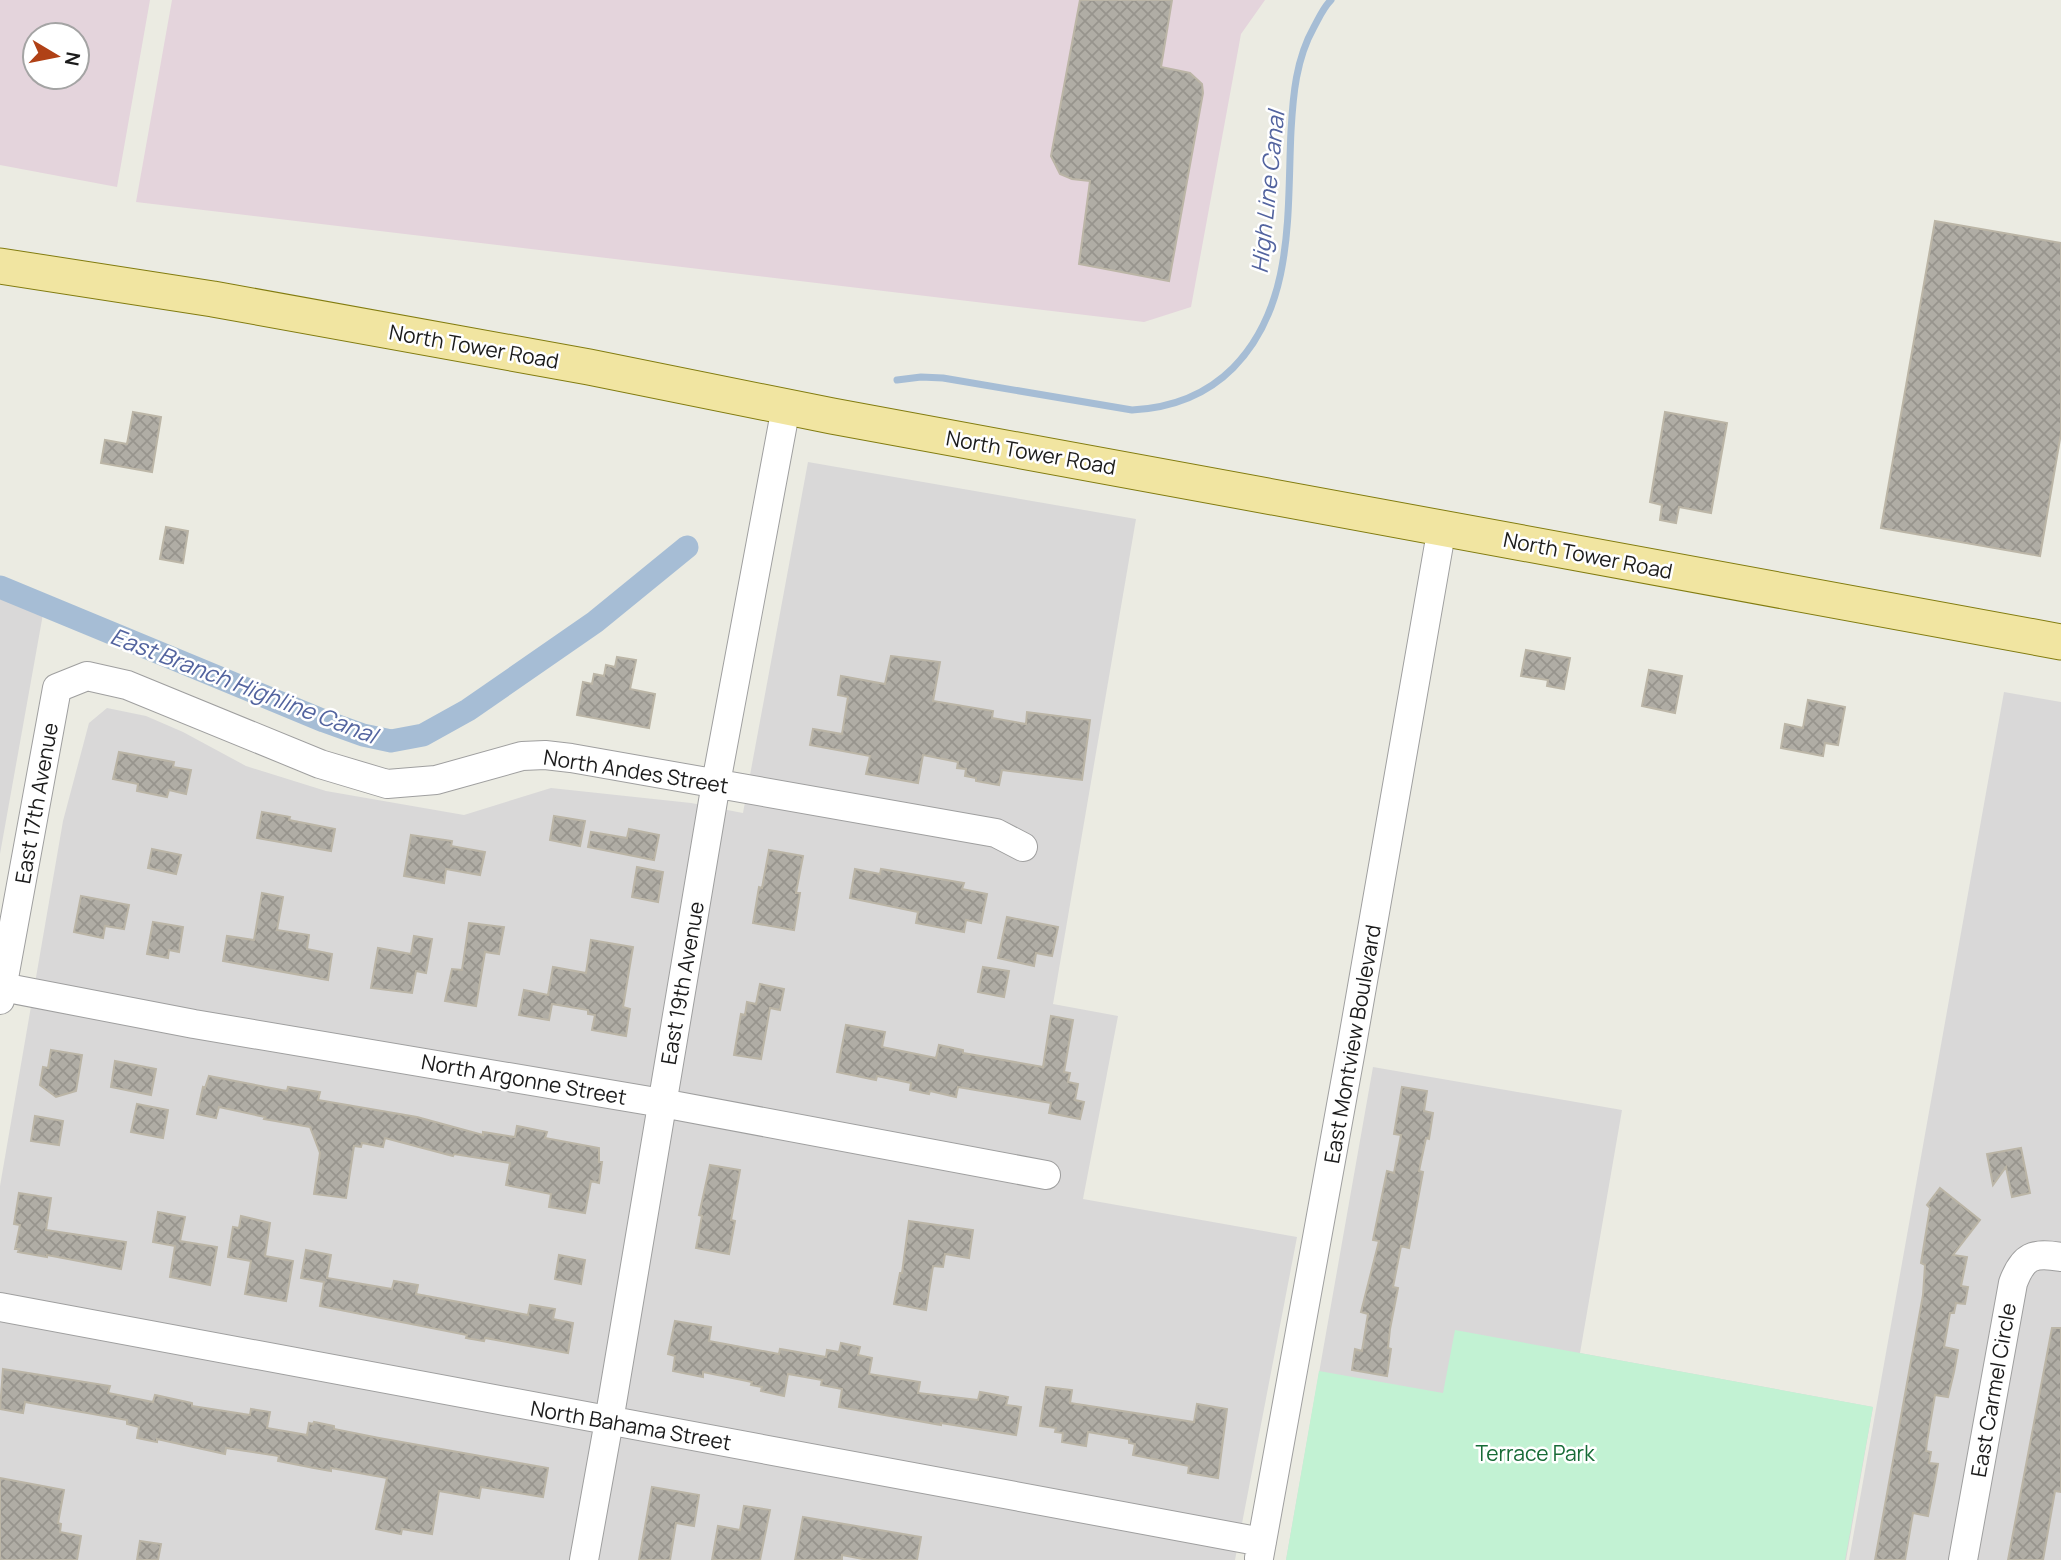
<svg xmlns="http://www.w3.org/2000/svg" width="2061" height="1560" viewBox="0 0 2061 1560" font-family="Manrope,sans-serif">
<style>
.residential{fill:#d9d8d8}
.industrial{fill:#e4d4dc;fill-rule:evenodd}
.park{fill:#c2f2d3}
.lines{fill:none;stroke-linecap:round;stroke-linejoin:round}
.stream{stroke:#a6bdd5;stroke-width:7}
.canal{stroke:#a6bdd5;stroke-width:23}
.building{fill:url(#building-cross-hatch);stroke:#bbb5a6;stroke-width:2}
.minor-casing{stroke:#9f9f9f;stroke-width:30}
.major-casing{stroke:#827c10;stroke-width:37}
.minor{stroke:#fff;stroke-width:28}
.major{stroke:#f1e5a1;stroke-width:35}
.labels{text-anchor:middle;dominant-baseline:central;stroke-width:5;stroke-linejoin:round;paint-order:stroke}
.street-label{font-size:21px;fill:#1b1b1b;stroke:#fff}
.park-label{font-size:21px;fill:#176b36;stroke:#fff}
.water-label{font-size:23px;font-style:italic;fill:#53649f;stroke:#fff}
</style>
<defs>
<pattern id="building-cross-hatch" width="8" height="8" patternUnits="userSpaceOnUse" patternTransform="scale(1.75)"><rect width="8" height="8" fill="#b0ada5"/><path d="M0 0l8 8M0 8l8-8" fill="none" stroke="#97948d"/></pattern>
</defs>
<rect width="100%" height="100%" fill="#ebebe2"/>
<!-- residential -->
<path class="residential" d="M808,462L1136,519L1053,1004L1118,1016L1083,1199L1297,1237L1235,1560H0V1186L63,821L89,723L107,708L146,716L183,732L246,766L326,791L464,815L551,788L691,803L743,813Z
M0,597L43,614L0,854Z
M2004,692L2061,702V1560H1849Z
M1373,1067L1622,1110L1580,1353L1873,1407L1846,1560H1286Z"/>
<!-- industrial -->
<path class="industrial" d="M0,0H150L117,187L0,165ZM77,35V77H35V35Z
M172,0H1265L1241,34L1191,307L1144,322L136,202Z"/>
<!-- park -->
<path class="park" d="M1455,1330L1873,1407L1845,1560H1286L1319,1371L1443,1393Z"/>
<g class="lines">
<!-- stream -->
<path class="stream" d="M897,380L921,377L943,378L1132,410C1171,408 1205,396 1233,368C1295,305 1287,212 1291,131C1293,95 1296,59 1314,27C1319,18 1323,8 1331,0"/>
<!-- canal -->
<path class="canal" d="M0,587L324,721L363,735L391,741L423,735L468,710L595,622L687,547"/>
</g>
<!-- building -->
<path class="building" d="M1080,0H1172L1161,67L1190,73L1202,84L1203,93L1169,281L1079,264L1090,181L1072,179L1060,174L1051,156Z
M1935,221L2061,243V433L2040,556L1881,528Z
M133,412L161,417L152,472L101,463L105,440L127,444Z
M1665,412L1727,423L1711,513L1679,507L1676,523L1660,520L1662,505L1650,502Z
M166,527L188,531L183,563L160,559Z
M1526,650L1570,658L1564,689L1547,686L1548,680L1521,676Z
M891,656L940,662L933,701L993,711L992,718L1026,724L1027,712L1090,720L1082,780L1002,770L999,785L976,781V778L965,776L966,769L957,768L958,762L923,755L918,783L866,774L870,756L810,745L813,729L842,734L848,697L838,695L841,676L885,684Z
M617,657L636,660L630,689L655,694L649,728L577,715L583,682L592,684L594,674L604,676L606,665L615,667Z
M1649,670L1682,676L1675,713L1642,706Z
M1808,700L1845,707L1838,745L1825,743L1823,756L1781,748L1785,724L1803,728Z
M119,752L174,762L173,767L191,770L186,794L169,790L167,797L137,791L138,784L113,779Z
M262,812L290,817L289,820L335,829L331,851L257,838Z
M554,816L585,821L580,846L550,840Z
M629,829L659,835L654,860L588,847L591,832L627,838Z
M411,835L452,841L451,846L485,852L480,875L446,869L444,883L404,876Z
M152,849L181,855L176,874L148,868Z
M769,850L803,856L796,893H800L794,930L753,923L759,887L762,888Z
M637,867L663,872L658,902L632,897Z
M855,869L880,874L881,869L964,883L962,889L987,894L981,923L966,920L964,932L916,923L918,912L850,898Z
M262,893L283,897L277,930L309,935L307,949L332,954L328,980L223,961L227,936L254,940Z
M81,896L129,905L124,929L105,926L103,938L74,932Z
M1007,917L1058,927L1052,956L1036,953L1034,966L998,958Z
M153,922L183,927L179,952L169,950L168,958L147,954Z
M469,923L504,927L499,954L485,952L476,1006L445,1001L452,969L462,970Z
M414,936L432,939L426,973L416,971L412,993L371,988L378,948L411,954Z
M591,940L633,947L623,1007L630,1009L626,1036L592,1030L595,1015L588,1014V1010L552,1004L549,1020L519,1015L524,990L548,995L553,967L586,973Z
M983,967L1009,971L1004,997L978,992Z
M760,984L784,989L780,1010L770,1008L761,1059L734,1055L741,1014L745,1015L747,1002L756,1004Z
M1051,1016L1073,1020L1064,1072L1070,1073L1068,1082L1078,1084L1075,1100L1084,1102L1080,1119L1049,1113L1051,1103L958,1087L956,1097L930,1091L929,1094L910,1090L911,1083L877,1076L876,1080L837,1072L846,1025L885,1032L882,1047L936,1058L939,1045L963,1050V1053L1043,1067Z
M51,1050L82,1055L76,1091L56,1097L40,1085L43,1067L48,1068Z
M115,1061L156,1069L151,1095L111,1087Z
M209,1076L287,1091L288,1087L320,1092L318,1100L417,1117L483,1135V1132L515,1137L517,1126L547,1132L545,1138L599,1148V1162H602L599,1183L591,1181L585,1213L549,1207L551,1194L506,1185L510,1163L454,1154L453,1156L385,1138L383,1147L362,1143L361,1147L354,1146L346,1198L314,1194L320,1153L310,1127L264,1119L265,1117L219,1107L216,1118L197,1114L203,1087L205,1088Z
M1402,1087L1427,1091L1424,1111L1433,1113L1429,1139L1426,1138L1419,1171L1423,1172L1409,1248L1401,1246L1393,1287L1398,1288L1390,1329L1388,1348L1391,1349L1387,1376L1352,1370L1355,1349L1362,1351L1368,1314L1361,1312L1379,1241L1373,1240L1387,1171L1394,1173L1401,1135L1394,1134Z
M137,1104L168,1110L163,1138L131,1132Z
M35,1116L63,1121L59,1145L31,1141Z
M2021,1148L2030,1193L2012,1197L2006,1167L1993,1185L1987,1154Z
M710,1165L740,1170L731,1220L735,1221L729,1254L696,1248L702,1216L699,1215Z
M1940,1188L1980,1220L1953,1255L1967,1257L1961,1286L1968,1287L1965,1304L1956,1303L1954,1313H1950L1944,1347L1958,1350L1954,1372L1948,1397L1935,1395L1927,1442L1926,1451L1931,1452L1929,1463L1938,1464L1934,1486L1928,1516L1913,1513L1905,1560H1875L1923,1295L1925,1265L1921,1263L1930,1208L1927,1205Z
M19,1193L51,1198L46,1230L126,1242L121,1269L47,1255V1257L18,1252L19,1249H15L20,1225L14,1224Z
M158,1212L185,1217L180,1241L217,1247L210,1285L170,1277L175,1246L153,1242Z
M241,1216L270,1223L265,1256L293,1261L286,1301L245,1294L251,1261L228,1257L233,1227L239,1228Z
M909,1221L973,1230L969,1258L945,1254L943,1267L933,1266L926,1310L894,1304L900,1273H902Z
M306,1250L331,1255L327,1278L392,1289L394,1281L418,1285L416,1294L528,1315L530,1305L555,1309L553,1319L573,1323L568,1353L485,1338L484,1341L466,1338L467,1335L320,1306L324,1282L301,1278Z
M559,1255L585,1260L581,1284L555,1279Z
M675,1321L711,1327L709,1341L779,1354L780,1349L826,1357L827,1350L839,1352L841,1343L860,1347L858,1355L872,1358L869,1374L920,1382L918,1393L978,1400L980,1392L1008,1397L1006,1405L1021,1407L1016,1435L941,1423V1425L839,1407L842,1389L821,1385L822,1380L788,1374L784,1396L761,1391L762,1387L751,1385L752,1382L703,1372V1377L673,1371L675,1356L668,1354Z
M2052,1328H2061V1492L2055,1491L2043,1560H2008Z
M3,1369L110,1386L108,1393L153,1402L155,1395L192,1403V1406L250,1415L251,1409L270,1412L267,1428L307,1435L309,1423L313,1424L314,1422L334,1426V1429L379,1438L548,1468L543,1497L481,1487L479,1498L439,1491L432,1534L402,1529L401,1534L376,1529L387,1478L331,1468V1471L314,1468L278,1461L279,1456L226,1448L225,1454L157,1439V1442L137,1438L139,1427L127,1424V1420L25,1402L23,1413L0,1409Z
M1046,1387L1072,1390L1070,1403L1194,1422L1197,1404L1227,1409L1218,1478L1188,1473L1189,1466L1133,1455L1135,1444L1129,1443V1439L1088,1432L1086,1446L1062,1442L1063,1433L1055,1432L1056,1428L1040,1426Z
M0,1478L64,1490L58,1523L61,1524L60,1532L81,1536L77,1560H0Z
M652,1487L699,1495L694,1526L676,1523L670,1560H639Z
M744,1506L770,1510L760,1560H712L718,1526L740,1530Z
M803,1517L921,1537L917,1560H868L842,1555V1560H795Z
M140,1541L161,1544L158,1560H137Z"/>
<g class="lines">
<defs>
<path id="minor" d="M2,987L194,1024L662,1103L1046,1175
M0,1000L57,688L87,676L127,685L320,764L387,784L436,780L522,756L545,755L571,758L996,833L1023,847
M0,1307L1262,1542
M1259,1558L1351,1050L1442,527
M584,1560L609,1421L716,783L786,407
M1963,1560L2013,1283C2023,1256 2033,1252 2061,1257"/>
<path id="major" d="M0,266L213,299L589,367L832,416L2061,642"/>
</defs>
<!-- minor casing -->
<use href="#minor" class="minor-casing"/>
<!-- major casing -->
<use href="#major" class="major-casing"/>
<!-- minor -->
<use href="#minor" class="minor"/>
<!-- major -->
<use href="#major" class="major"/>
</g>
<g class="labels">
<!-- street labels -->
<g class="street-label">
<text transform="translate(474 346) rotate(10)">North Tower Road</text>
<text transform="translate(1031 452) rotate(10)">North Tower Road</text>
<text transform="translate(1588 555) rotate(11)">North Tower Road</text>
<text transform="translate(636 771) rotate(9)">North Andes Street</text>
<text transform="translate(36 803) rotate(-80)">East 17th Avenue</text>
<text transform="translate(682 983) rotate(-80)">East 19th Avenue</text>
<text transform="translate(1352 1044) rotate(-80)">East Montview Boulevard</text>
<text transform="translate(524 1079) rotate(10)">North Argonne Street</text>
<text transform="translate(1993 1390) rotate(-80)">East Carmel Circle</text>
<text transform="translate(631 1425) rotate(10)">North Bahama Street</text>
</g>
<!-- park labels -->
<g class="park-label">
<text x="1535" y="1453">Terrace Park</text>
</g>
<!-- water labels -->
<g class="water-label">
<text transform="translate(1267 192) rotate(-84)">High Line Canal</text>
<text transform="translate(244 685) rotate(21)">East Branch Highline Canal</text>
</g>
</g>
<!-- north arrow -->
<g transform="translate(56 56) rotate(100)"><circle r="33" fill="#ffffff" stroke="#a4a4a4" stroke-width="2"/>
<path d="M0-5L12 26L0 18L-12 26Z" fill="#b04116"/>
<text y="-10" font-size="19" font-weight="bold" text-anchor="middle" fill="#1b1b1b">N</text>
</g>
</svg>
